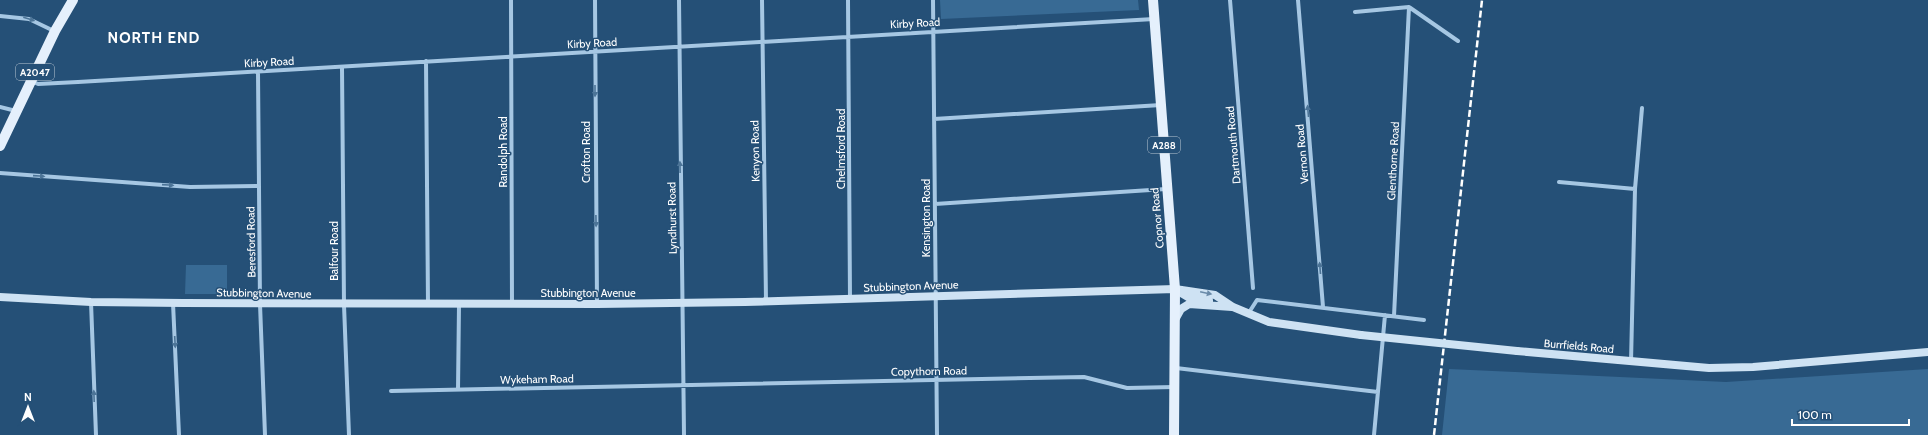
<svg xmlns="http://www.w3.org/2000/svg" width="1928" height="435" viewBox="0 0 1928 435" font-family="Cabin,sans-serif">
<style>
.green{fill:#386a94}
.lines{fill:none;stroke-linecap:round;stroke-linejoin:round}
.street{stroke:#a6c7e3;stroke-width:4}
.secondary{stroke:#cee2f3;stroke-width:8}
.primary{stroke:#e5f0fc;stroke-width:10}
.rail{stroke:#fff;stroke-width:2.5;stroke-dasharray:7 3;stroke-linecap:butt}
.secondary-bridge{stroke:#cee2f3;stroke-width:8}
.oneway{fill:#4c7497}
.oneway2{fill:#698aa9}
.labels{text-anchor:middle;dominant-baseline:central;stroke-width:3;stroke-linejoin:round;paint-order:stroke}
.shield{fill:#255077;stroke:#becad6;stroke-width:1}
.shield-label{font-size:10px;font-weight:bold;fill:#fff}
.street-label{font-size:11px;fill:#fff;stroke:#255077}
.district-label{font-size:15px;font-weight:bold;letter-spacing:1px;fill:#fff;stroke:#255077}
</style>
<rect width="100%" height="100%" fill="#255077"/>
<!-- green -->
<path class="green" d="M940,0H1138L1139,10L941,19Z
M186,265H227V294H185Z
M1449,369L1726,382L1928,369V435H1442Z"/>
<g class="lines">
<!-- street -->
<path class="street" d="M511,0L512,304
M595,0L597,304
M679,0L684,435
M762,0L766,301
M848,0L850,299
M933,0L937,435
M1230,0L1253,288
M1298,0L1323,307
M1355,12L1409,7L1458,41
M0,16L29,19L54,31
M426,61L428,304
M342,67L344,305L349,435
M258,72L260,304L265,435
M31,81L38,84L78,82L1154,19
M0,107L16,111
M934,119L1161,105
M0,173L190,187L259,186
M1559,182L1635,189
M935,204L1166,189
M91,302L96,435
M173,303L179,435
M1248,314L1257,300L1424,320
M1394,316L1409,7
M1631,362L1635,189L1642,108
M1176,368L1378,392
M458,390L459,305
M391,391L1084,377L1127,388L1174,387
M1374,435L1385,315"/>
<!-- secondary -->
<path class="secondary" d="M1178,291L1188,297L1209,301
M0,297L91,302L183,303L597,304L745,302L1175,289L1215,295L1233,307L1269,322L1361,335
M1176,318L1181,309L1189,304L1232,307
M1517,351L1709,368L1753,367L1928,352"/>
<!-- primary -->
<path class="primary" d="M1153,0L1175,289L1174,435
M0,146L55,31L73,0"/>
<!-- rail -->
<path class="rail" d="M1434,435L1482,0"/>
<!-- secondary-bridge -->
<path class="secondary-bridge" d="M1361,335L1517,351"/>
</g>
<!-- one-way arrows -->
<defs><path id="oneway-solid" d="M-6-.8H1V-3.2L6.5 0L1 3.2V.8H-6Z"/></defs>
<g class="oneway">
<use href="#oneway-solid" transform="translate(29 19) rotate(17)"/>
<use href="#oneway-solid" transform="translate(595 91) rotate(90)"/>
<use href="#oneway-solid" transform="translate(1308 111) rotate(-95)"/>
<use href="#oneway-solid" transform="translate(680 167) rotate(-91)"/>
<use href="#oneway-solid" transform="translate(39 176) rotate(4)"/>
<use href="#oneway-solid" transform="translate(168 185) rotate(4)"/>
<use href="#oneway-solid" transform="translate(596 221) rotate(89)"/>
<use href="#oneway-solid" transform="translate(1320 268) rotate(-95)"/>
<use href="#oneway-solid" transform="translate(175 342) rotate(87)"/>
<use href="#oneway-solid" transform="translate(94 396) rotate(-92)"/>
</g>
<use class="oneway2" href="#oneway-solid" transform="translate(1206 293) rotate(12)"/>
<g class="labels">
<!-- shield labels -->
<g class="shield">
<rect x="16" y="64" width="38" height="16" rx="3"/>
<rect x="1148" y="137" width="32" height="16" rx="3"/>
</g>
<g class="shield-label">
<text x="35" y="72">A2047</text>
<text x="1164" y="145">A288</text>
</g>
<!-- street labels -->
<g class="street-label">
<text transform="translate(915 23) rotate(-3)">Kirby Road</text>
<text transform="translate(592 43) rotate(-3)">Kirby Road</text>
<text transform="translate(269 62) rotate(-3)">Kirby Road</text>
<text transform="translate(1233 145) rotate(-95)">Dartmouth Road</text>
<text transform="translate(841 149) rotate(-90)">Chelmsford Road</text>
<text transform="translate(755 151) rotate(-91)">Kenyon Road</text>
<text transform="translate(503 152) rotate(-90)">Randolph Road</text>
<text transform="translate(586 152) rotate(-90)">Crofton Road</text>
<text transform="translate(1302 154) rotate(-95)">Vernon Road</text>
<text transform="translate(1393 161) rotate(-87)">Glenthorne Road</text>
<text transform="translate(672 218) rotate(-91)">Lyndhurst Road</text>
<text transform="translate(926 218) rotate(-90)">Kensington Road</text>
<text transform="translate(1157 218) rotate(-95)">Copnor Road</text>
<text transform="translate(251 242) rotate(-91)">Beresford Road</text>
<text transform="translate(334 251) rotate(-90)">Balfour Road</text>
<text transform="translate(911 286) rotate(-2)">Stubbington Avenue</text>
<text transform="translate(264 293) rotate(1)">Stubbington Avenue</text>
<text x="588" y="293">Stubbington Avenue</text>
<text transform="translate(1579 346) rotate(5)">Burrfields Road</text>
<text transform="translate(929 371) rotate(-1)">Copythorn Road</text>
<text transform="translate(537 379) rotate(-1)">Wykeham Road</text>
</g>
<!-- district labels -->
<g class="district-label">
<text x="154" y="38">NORTH END</text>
</g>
</g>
<!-- north arrow -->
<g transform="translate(28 407)" stroke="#255077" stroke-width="3" paint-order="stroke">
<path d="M0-3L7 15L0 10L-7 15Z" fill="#ffffff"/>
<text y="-6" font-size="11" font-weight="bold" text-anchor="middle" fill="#ffffff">N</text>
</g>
<!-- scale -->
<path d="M1792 419v6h117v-6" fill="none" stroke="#ffffff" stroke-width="2"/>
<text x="1798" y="419" font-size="12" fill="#ffffff" stroke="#255077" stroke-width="3" paint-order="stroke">100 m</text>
</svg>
